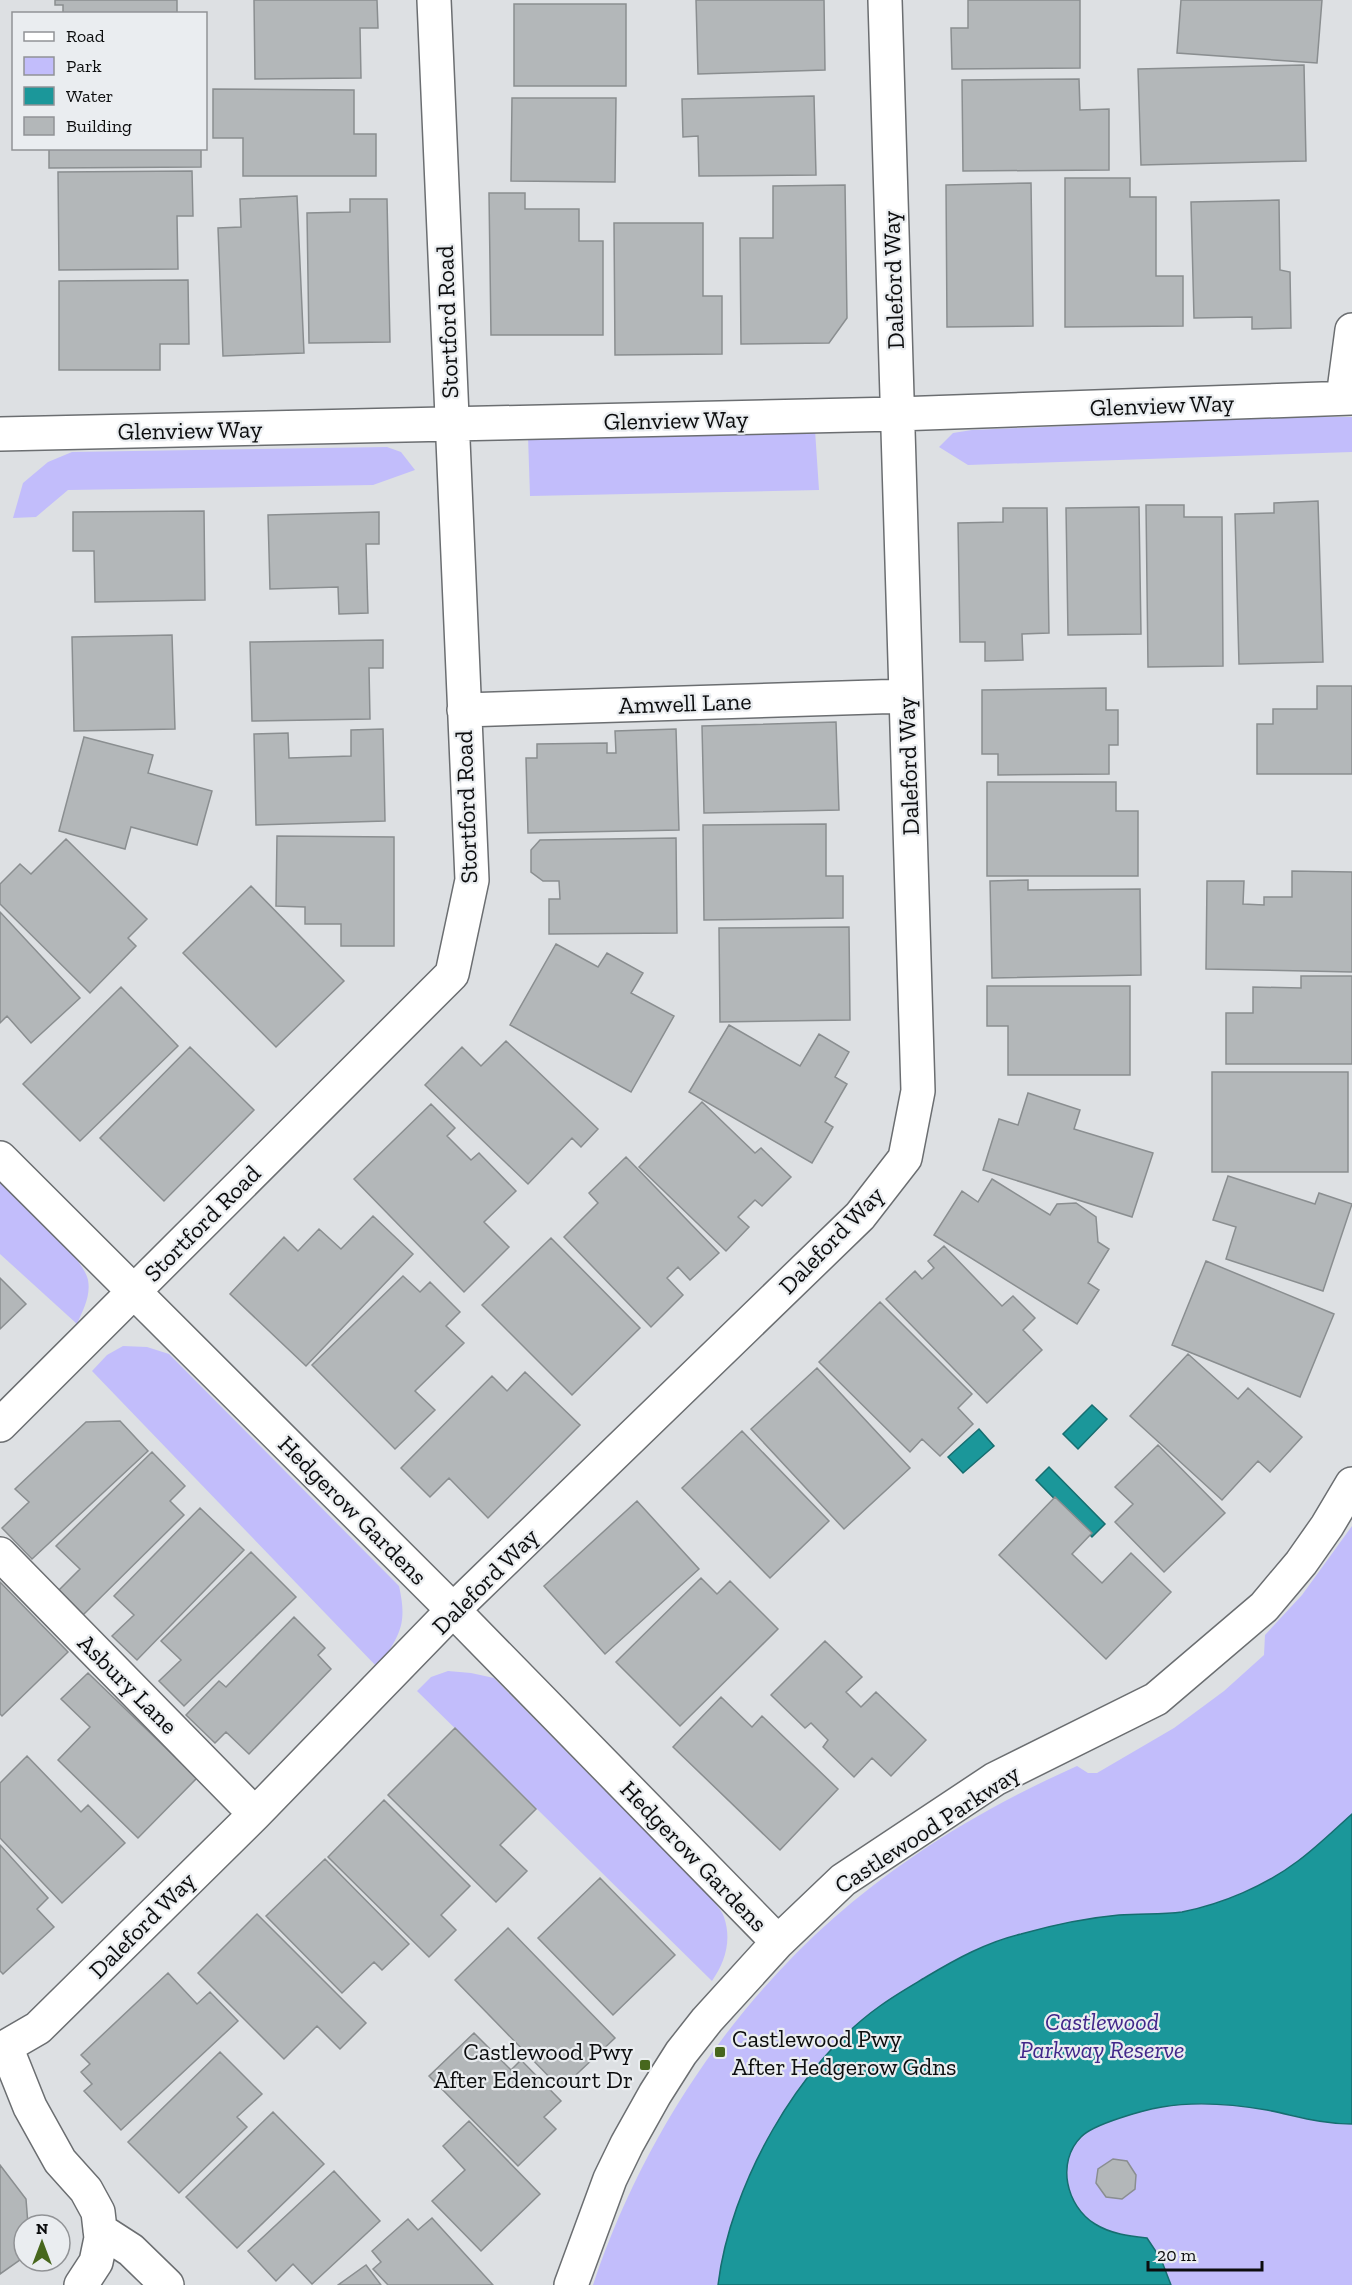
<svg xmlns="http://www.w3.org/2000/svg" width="1352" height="2285" viewBox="0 0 1352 2285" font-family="'Zilla Slab',serif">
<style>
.green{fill:#c2bdfb}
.water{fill:#1b979a;stroke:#166e70;stroke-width:1.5}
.building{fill:#b3b7b9;stroke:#8a8e90;stroke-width:1.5}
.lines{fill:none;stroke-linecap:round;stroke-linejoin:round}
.minor-casing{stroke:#6b6e71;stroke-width:36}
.minor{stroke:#fff;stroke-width:33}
.poi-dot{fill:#47671d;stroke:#eaedf0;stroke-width:2}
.labels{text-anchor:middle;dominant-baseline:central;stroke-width:4.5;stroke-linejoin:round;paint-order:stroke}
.street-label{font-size:24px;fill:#0c0d0e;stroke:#eaedf0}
.park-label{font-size:24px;font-style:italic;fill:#41278a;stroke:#eaedf0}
.poi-label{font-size:24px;fill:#0c0d0e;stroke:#eaedf0;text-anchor:start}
</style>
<rect width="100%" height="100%" fill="#dde0e3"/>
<!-- green -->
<path class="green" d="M1278,417H1352V452L968,465L939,447L953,433L972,430Z
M815,430L819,490L530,496L528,436Z
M387,447L401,452L415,470L373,485L68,490L36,517L13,518L23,483L48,462L72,452Z
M0,1179C20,1199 83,1256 88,1280C91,1296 83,1310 77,1324L0,1254Z
M123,1346L147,1347L169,1354L399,1586C408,1626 399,1635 378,1668L92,1371L107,1355Z
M1352,1526V2285H593C650,2114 763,1957 914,1856C965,1821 1021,1791 1077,1766L1088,1773H1097L1174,1728L1224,1691L1264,1655L1265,1635L1302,1595Z
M448,1671L471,1673L494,1678L711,1898C715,1903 722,1911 724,1917C732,1941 725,1962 712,1981L417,1691L431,1677Z"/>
<!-- water -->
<path class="water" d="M1092,1405L1107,1419L1078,1449L1063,1434Z
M979,1429L994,1446L963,1473L948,1457Z
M1049,1467L1105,1524L1092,1537L1036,1480Z
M1352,1814V2124C1321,2124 1297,2116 1267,2110C1232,2104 1197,2101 1162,2107C1144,2110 1093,2124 1081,2137C1056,2162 1066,2206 1095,2224C1111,2234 1129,2236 1147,2238L1161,2259L1171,2285H718C730,2185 798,2064 880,2006C895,1995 911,1986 926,1977C956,1959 987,1942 1021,1934C1053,1925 1086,1918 1119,1915C1140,1913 1161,1915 1182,1912C1222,1904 1265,1886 1298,1861C1317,1847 1334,1830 1352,1814Z"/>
<!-- building -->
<path class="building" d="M55,0H177V14H63V5H55Z
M254,0H377L378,28H360L361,78L255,79Z
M696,0H824L825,70L698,74Z
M968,0H1080V68L952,69L951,28H968Z
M1181,0H1322L1317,63L1177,53Z
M514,4H626V86H514Z
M1304,65L1306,161L1141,165L1138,69Z
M1079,79L1080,110L1109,109V170L963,171L962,80Z
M213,89L354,90V134H376V176H243V138H213Z
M814,96L816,175L699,176L698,136L683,137L682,99Z
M512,98H616L615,182L511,181Z
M49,148H201V167L49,168Z
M192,171L193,216H177L178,269L59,270L58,172Z
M1065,178H1130V197H1156V276H1183V326L1065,327Z
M1031,183L1033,326L947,327L946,185Z
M845,185L847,318L829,343L741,344L740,238H773V186Z
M489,193H525V209H579V241H603V335H491Z
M297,196L304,353L223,356L218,228L241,227L240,199Z
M350,199H387L390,342L309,343L307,213L350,212Z
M1279,200L1280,270L1290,272L1291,328L1252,329V317L1194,318L1191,202Z
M614,223H703V296H722V354L615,355Z
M188,280L189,344H160V370H59V281Z
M1318,501L1323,662L1239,664L1235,514L1274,513V503Z
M1146,505H1184V517H1222L1223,666L1148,667Z
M1139,507L1141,634L1068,635L1066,508Z
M1003,508H1047L1049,633L1022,634L1023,660L985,661V642H960L958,523L1003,522Z
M204,511L205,600L95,602L94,551H73V512Z
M379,512V544H366L368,613L339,614L338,587L270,589L268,515Z
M172,635L175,729L74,731L72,637Z
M383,640V668H369L370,719L252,721L250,642Z
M1317,686H1352V774H1257V724H1273V709H1317Z
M1106,688V710H1118V745H1109V774L998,775V754H982V690Z
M836,722L839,810L704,813L702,726Z
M383,729L385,821L256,825L254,734L288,733L289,758L351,756V730Z
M676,729L679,830L528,833L526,758H537V744L607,743V753H616L615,731Z
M84,737L153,755L148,773L212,791L197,845L131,827L125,849L59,831Z
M987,782H1116V811H1138V876H987Z
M826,824V876H843V918L704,920L703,825Z
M277,836L394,837V946H341V924H305V907L276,906Z
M676,838L677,933L549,934V899H560L559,881H543L531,872V850L540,840Z
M66,839L147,919L128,938L136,946L90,993L0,904V884L20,864L31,874Z
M1292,871L1352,872V972L1206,969L1207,881H1244L1243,904L1264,905V897H1292Z
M1028,880V890L1140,889L1141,975L992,978L990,881Z
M251,886L344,981L276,1047L183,953Z
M0,912L80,998L31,1043L7,1016L0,1023Z
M849,927L850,1020L720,1022L719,928Z
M556,944L598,967L607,953L643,973L631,993L674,1016L631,1092L510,1025Z
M1301,976H1352V1064H1226V1013H1253V987L1301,988Z
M987,986H1130V1075H1008V1026H987Z
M121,987L178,1046L80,1141L23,1084Z
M729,1025L800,1066L819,1034L849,1052L835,1077L847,1084L825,1122L833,1127L812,1163L689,1092Z
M506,1041L598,1129L581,1147L572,1138L528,1184L425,1085L462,1047L481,1066Z
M190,1047L254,1110L164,1201L100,1138Z
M1212,1072H1348V1172H1212Z
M1028,1093L1080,1110L1074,1129L1153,1153L1132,1217L983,1170L999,1119L1018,1125Z
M702,1102L755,1153L761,1148L791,1177L762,1206L755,1200L738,1217L749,1227L726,1251L639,1167Z
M431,1104L455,1128L447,1136L471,1160L479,1153L516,1191L484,1222L509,1247L464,1292L354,1179Z
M626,1157L719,1253L690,1280L678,1267L667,1278L683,1295L651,1327L564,1237L598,1203L589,1193Z
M1228,1176L1315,1204L1319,1193L1352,1204L1323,1291L1226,1259L1236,1227L1213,1220Z
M992,1179L1050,1215L1057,1204L1076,1203L1096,1217L1098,1242L1109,1249L1088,1283L1099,1290L1077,1324L934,1235L962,1191L978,1202Z
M373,1216L413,1254L306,1366L230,1294L284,1237L298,1251L319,1229L341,1249Z
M551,1238L640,1328L572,1395L482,1305Z
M944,1246L1002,1306L1013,1296L1035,1318L1023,1330L1042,1350L987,1403L886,1299L915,1271L922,1279L934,1268L928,1261Z
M1206,1261L1334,1314L1300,1397L1172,1345Z
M403,1276L420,1292L430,1282L460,1312L446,1326L464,1343L415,1391L435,1410L395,1449L312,1365Z
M0,1278L26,1304L0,1329Z
M880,1302L972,1394L958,1408L973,1424L940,1456L922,1439L910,1452L819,1362Z
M1188,1354L1238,1399L1248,1388L1302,1437L1270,1472L1258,1461L1222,1500L1130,1416Z
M817,1368L910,1468L844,1529L751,1429Z
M525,1372L580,1425L488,1518L449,1478L430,1497L401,1468L492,1376L507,1391Z
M120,1421L148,1451L32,1559L2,1528L29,1502L15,1489L86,1422Z
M742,1431L829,1521L770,1578L682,1488Z
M1158,1445L1225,1513L1164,1572L1115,1522L1133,1504L1115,1487Z
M152,1452L185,1486L170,1501L184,1515L83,1615L59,1590L80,1569L56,1546Z
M1055,1497L1092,1533L1072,1554L1102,1583L1131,1553L1171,1592L1106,1659L999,1555Z
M637,1501L699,1569L605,1654L544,1586Z
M200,1508L244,1550L137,1660L112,1636L134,1615L114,1596Z
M251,1552L296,1597L184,1706L159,1681L181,1660L161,1641Z
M701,1578L717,1594L730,1581L778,1629L680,1726L616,1662Z
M0,1582L68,1652L2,1716L0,1714Z
M294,1617L325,1648L318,1655L331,1669L249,1754L226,1732L215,1743L186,1715L219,1681L226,1687Z
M825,1641L862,1677L846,1692L861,1707L876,1692L926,1740L891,1776L872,1758L854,1777L823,1747L828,1740L811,1723L805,1728L771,1695Z
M88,1673L197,1778L138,1838L58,1760L90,1727L61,1699Z
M721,1697L752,1727L762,1716L838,1789L780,1850L673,1747Z
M455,1728L536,1809L500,1845L527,1871L496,1902L388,1795Z
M27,1756L81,1812L88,1805L125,1843L62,1903L0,1838V1783Z
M384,1800L470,1886L441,1915L456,1930L429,1957L328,1857Z
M0,1845L48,1898L37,1909L54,1927L3,1974L0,1971Z
M325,1859L409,1944L382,1970L374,1962L342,1993L266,1916Z
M600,1878L675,1955L613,2015L538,1938Z
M257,1914L366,2023L340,2049L317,2026L284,2059L198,1973Z
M508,1928L615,2038L561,2089L455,1980Z
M168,1973L197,2004L210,1992L238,2021L121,2130L84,2091L92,2084L81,2072L90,2064L81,2055Z
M474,2033L511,2070L521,2060L561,2101L544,2117L556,2129L518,2166L429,2076Z
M220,2052L262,2094L237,2117L247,2127L179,2193L128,2142Z
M273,2112L324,2164L237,2248L186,2197Z
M469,2121L540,2194L481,2251L432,2201L465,2170L443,2146Z
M1113,2159L1127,2161L1136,2175L1135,2189L1122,2199L1106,2197L1096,2183L1098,2169Z
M0,2165L26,2199L28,2225H24V2257L0,2274Z
M334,2171L380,2221L312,2284L293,2264L276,2281L248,2251Z
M432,2218L493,2285H388L373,2269L381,2262L372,2251L408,2219L418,2230Z
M366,2265L381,2285H338Z"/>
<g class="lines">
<defs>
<path id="minor" d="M1343,398L1352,330
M0,434L897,414L1352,398
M464,710L906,696
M0,1158L453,1610L778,1942
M0,1425L452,974L472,880L434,0
M0,1554L255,1814
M6,2047L30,2107L60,2161L86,2190L98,2212L101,2238L96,2262L81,2285
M0,2050L38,2028L255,1814L453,1610L860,1216L905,1158L918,1091L885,0
M100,2230L131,2250L167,2285
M571,2285L610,2179L627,2144L655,2094L681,2053L707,2020L778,1942L843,1880L995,1779L1156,1699L1264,1607L1301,1563L1327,1526L1352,1484"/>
</defs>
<!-- minor casing -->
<use href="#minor" class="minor-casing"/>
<!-- minor -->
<use href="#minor" class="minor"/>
</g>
<!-- markers -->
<g class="poi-dot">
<rect x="714" y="2046" width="12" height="12" rx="3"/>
<rect x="639" y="2059" width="12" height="12" rx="3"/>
</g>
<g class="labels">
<!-- street labels -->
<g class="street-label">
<text transform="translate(893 280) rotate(-92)">Daleford Way</text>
<text transform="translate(447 322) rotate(-92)">Stortford Road</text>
<text transform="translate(1162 405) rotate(-2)">Glenview Way</text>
<text transform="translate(676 420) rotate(-1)">Glenview Way</text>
<text transform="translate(190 430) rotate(-1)">Glenview Way</text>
<text transform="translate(685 703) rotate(-2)">Amwell Lane</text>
<text transform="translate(908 766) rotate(-92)">Daleford Way</text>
<text transform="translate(466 807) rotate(-92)">Stortford Road</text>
<text transform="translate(202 1223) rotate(-45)">Stortford Road</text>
<text transform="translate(831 1240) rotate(-46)">Daleford Way</text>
<text transform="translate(353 1510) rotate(45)">Hedgerow Gardens</text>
<text transform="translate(485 1581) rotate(-45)">Daleford Way</text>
<text transform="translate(128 1684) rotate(45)">Asbury Lane</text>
<text transform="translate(927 1829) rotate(-33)">Castlewood Parkway</text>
<text transform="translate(694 1856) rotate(46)">Hedgerow Gardens</text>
<text transform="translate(142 1925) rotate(-45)">Daleford Way</text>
</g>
<!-- park labels -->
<g class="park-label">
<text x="1102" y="2021">Castlewood<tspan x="1102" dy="28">Parkway Reserve</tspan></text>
</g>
<!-- poi labels -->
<g class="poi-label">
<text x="732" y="2038">Castlewood Pwy<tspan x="732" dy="28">After Hedgerow Gdns</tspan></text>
<text x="633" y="2051" text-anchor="end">Castlewood Pwy<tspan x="633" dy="28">After Edencourt Dr</tspan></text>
</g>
</g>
<!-- legend -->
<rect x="12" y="12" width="195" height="138" fill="#eaedf0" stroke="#919396" stroke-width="1.5"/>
<rect x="24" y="32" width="30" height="9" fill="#ffffff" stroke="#919396" stroke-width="1.5"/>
<text x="66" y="42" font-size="18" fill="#0c0d0e">Road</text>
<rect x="24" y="57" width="30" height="18" fill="#c2bdfb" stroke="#919396" stroke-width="1.5"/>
<text x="66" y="72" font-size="18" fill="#0c0d0e">Park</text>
<rect x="24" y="87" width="30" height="18" fill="#1b979a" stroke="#919396" stroke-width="1.5"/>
<text x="66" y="102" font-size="18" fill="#0c0d0e">Water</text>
<rect x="24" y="117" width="30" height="18" fill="#b3b7b9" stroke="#919396" stroke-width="1.5"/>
<text x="66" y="132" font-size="18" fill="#0c0d0e">Building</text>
<!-- north arrow -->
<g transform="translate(42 2243)"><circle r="28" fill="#eaedf0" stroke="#919396" stroke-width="1.5"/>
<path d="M0-4.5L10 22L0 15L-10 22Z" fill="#47671d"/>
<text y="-9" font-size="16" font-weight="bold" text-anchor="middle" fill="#0c0d0e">N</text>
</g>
<!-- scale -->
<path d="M1148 2261v9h114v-9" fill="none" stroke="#0c0d0e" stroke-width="3"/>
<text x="1157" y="2261" font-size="18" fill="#0c0d0e" stroke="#eaedf0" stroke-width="4.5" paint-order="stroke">20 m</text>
</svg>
